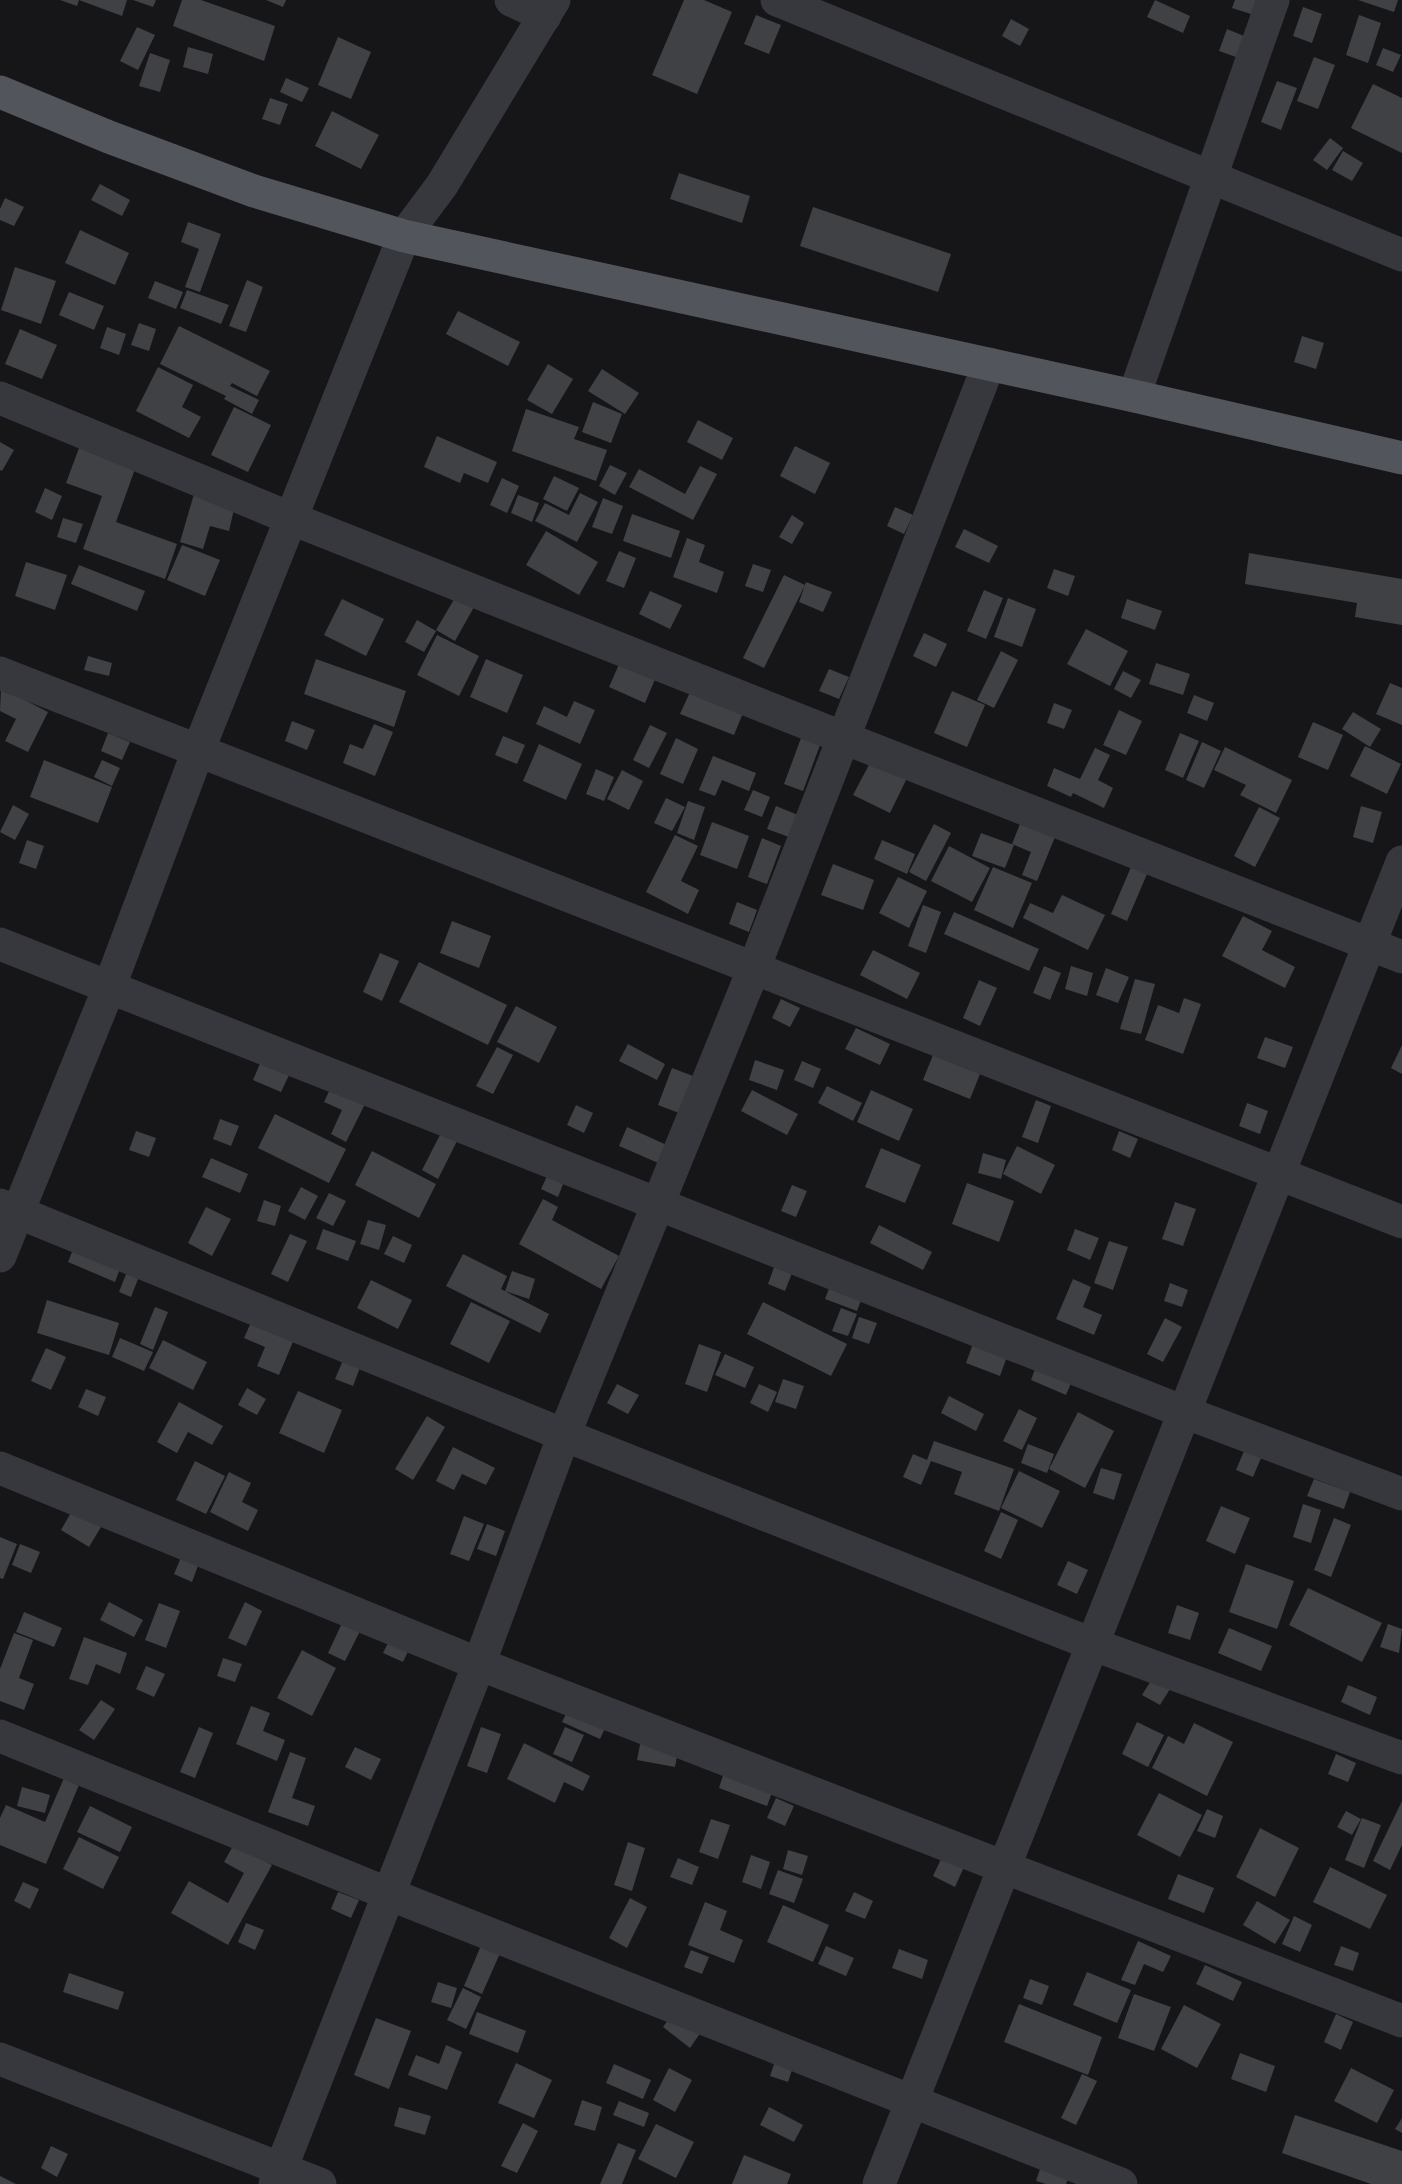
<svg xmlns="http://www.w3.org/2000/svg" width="1402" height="2184" viewBox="0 0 1402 2184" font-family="Manrope,sans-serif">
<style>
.building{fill:#404145}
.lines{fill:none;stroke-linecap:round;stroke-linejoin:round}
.minor{stroke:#37383d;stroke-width:33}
.tertiary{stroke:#37383d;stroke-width:33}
.primary{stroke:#53555c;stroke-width:33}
</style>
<rect width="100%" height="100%" fill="#161618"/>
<!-- building -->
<path class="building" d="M60,0H127L122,16L79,0L77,6Z
M133,0H156L153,7Z
M182,0H201L275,26L264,61L173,26Z
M266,0H286L283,7Z
M684,0H704L732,12L697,94L652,75Z
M1155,0L1190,16L1183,33L1147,17Z
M1235,0H1259L1254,15L1232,8Z
M1358,0H1398L1394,12Z
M1303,7L1322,14L1312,43L1293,36Z
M756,15L781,25L769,54L744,44Z
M1359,15L1381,23L1368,63L1346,55Z
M1011,19L1029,29L1020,46L1002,36Z
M137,27L155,35L138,70L120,61Z
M1227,29L1244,36L1236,57L1219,51Z
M338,37L371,52L351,99L318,85Z
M188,47L213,54L208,74L183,67Z
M1383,48L1401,55L1393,72L1376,65Z
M150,53L170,60L160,92L139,86Z
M1314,57L1335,65L1318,109L1297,101Z
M286,78L309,88L302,102L280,92Z
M1277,81L1297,88L1281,130L1261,122Z
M1373,84L1402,98V153L1351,128Z
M270,98L288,104L280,125L262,119Z
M332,111L379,135L361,169L315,146Z
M1330,138L1343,148L1327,170L1313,160Z
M1343,151L1363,163L1352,181L1332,170Z
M679,173L750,196L742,223L670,199Z
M100,184L130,200L122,216L91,200Z
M5,198L24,207L14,226L0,220V209Z
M813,207L951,254L938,292L800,246Z
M188,222L221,234L200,292L185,287L199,249L181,242Z
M80,230L129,253L115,285L65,263Z
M15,267L56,281L41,324L1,310Z
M247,280L263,287L246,332L229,326Z
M155,281L183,292L176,309L148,298Z
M187,290L229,305L221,324L180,308Z
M69,292L104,306L94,330L59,315Z
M458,311L520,342L508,366L446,334Z
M139,323L156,329L149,351L131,345Z
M179,326L270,371L257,396L232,383L230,386L259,400L252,414L224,399L226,396L160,364Z
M107,327L126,334L119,355L100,348Z
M20,329L57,345L42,379L5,364Z
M1302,336L1324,343L1316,369L1294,362Z
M548,364L573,379L552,414L527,400Z
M158,367L193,385L182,407L201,417L189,438L136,411Z
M602,369L639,393L625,414L588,391Z
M593,402L622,414L611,443L582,432Z
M234,407L271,425L248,472L211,455Z
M526,409L579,427L574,439L607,450L596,481L512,451Z
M698,420L733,438L722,460L687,442Z
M437,436L497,462L488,483L464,473L460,483L424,467Z
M0,442L14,450L2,471L0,470Z
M795,446L830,463L815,494L780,476Z
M79,448L135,469L116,522L177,544L165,579L83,549L102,496L66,483Z
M610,465L627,473L615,495L599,486Z
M700,466L717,474L693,520L629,487L639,469L685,494Z
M554,476L579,488L567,511L543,499Z
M502,478L519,486L507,513L490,505Z
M45,488L62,496L52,520L35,512Z
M580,493L598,502L577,542L535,521L545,503L569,515Z
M194,494L235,505L229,531L210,526L203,549L180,542Z
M518,495L539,503L532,522L511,513Z
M603,498L623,506L612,534L592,527Z
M895,507L913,515L904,534L887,526Z
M632,514L680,531L671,558L623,541Z
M792,515L804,523L792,544L779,537Z
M63,518L83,524L76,543L57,537Z
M964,529L998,546L989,563L955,547Z
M546,531L598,562L579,595L526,565Z
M687,538L705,545L699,562L724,572L717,593L673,577Z
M182,545L220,560L205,596L167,580Z
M619,551L636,558L624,588L606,581Z
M1249,553L1402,579V625L1355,617L1357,603L1245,584Z
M26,562L67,575L55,610L15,596Z
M753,564L771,570L763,592L745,586Z
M79,565L145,591L137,611L71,584Z
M1054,569L1075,576L1068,596L1047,588Z
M784,575L805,585L764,668L743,658Z
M806,582L832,592L823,612L799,602Z
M984,590L1003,598L986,639L967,631Z
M650,591L682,605L670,629L639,614Z
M456,596L474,607L455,641L436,630Z
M1008,598L1036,609L1022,647L994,637Z
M342,599L384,619L366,656L324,635Z
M1127,599L1162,611L1155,630L1121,618Z
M417,620L436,631L424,652L405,642Z
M1086,629L1128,651L1110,686L1067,664Z
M924,633L947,644L936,667L913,656Z
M437,635L479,656L459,696L417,675Z
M1001,651L1018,660L994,708L977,700Z
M88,656L112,663L109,676L84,670Z
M316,659L406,691L394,727L304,694Z
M486,659L523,675L507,713L470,697Z
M620,662L656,677L645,703L609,687Z
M1156,663L1190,674L1183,695L1149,684Z
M829,669L849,677L839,699L819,691Z
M1123,671L1141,680L1131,698L1114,689Z
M1390,683L1402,688V725L1376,714Z
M1,688L48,712L28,752L5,741L16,719L0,711Z
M952,691L985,705L967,747L934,733Z
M690,692L743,713L734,735L680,714Z
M1194,695L1214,703L1207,721L1187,713Z
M574,701L595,710L580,744L536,724L544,706L567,717Z
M1054,703L1072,710L1064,729L1047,723Z
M1119,710L1142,721L1126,755L1103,745Z
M1353,712L1381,729L1370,747L1342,729Z
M292,721L315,730L307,750L285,741Z
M1313,722L1343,735L1328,770L1298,757Z
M374,724L393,732L375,776L343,763L350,744L363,749Z
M650,725L667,733L649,768L633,760Z
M108,733L130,742L122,760L101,751Z
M1180,733L1199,741L1183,778L1165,770Z
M503,736L525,745L517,764L495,755Z
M676,738L698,749L683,784L660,774Z
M801,738L820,745L803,791L784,784Z
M1202,742L1221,751L1204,788L1186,780Z
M539,744L582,764L566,800L523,781Z
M1365,746L1401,764L1387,794L1350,776Z
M1225,747L1292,780L1276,813L1240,795L1246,785L1214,770Z
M1095,748L1110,755L1098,780L1113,788L1104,808L1073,793L1071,797L1047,786L1054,768L1080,779Z
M713,756L756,773L749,791L722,780L715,796L699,790Z
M44,760L112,787L98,823L30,797Z
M102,760L120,768L112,786L94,777Z
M871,761L907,778L890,813L853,795Z
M596,769L614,777L604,801L586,794Z
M622,770L643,781L629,810L607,799Z
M753,790L770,797L762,817L744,810Z
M666,798L685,807L672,831L654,823Z
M688,801L705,807L694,840L677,833Z
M13,805L29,814L15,840L0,832Z
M776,806L798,815L789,837L767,829Z
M1361,806L1382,812L1373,843L1353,837Z
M1259,807L1280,818L1255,867L1234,856Z
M712,822L749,836L737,869L700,855Z
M934,824L951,833L926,881L909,872Z
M1020,824L1055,837L1037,881L1022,875L1031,852L1012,844Z
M981,833L1014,845L1005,868L972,856Z
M675,835L698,846L681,881L699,890L688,914L646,892Z
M762,838L781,846L767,884L748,877Z
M27,840L44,846L36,869L19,863Z
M882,840L915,854L907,874L874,859Z
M949,846L990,868L972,902L931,881Z
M833,864L874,880L863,910L821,895Z
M993,867L1032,883L1013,928L974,910Z
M1131,867L1147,874L1127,921L1111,914Z
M898,877L927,891L909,928L879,913Z
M1062,895L1105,915L1088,950L1023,918L1030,903L1053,913Z
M737,902L757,910L749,932L729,924Z
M923,905L941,912L926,953L908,946Z
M954,912L1039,949L1029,971L944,934Z
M1243,916L1272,931L1262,950L1295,967L1285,988L1222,956Z
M452,921L491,936L479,968L440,953Z
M873,950L920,973L907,999L860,975Z
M380,953L399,961L382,1001L363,992Z
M419,962L507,1005L488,1045L399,1002Z
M1044,966L1061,973L1050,1000L1033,993Z
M1071,966L1093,973L1087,996L1065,989Z
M1106,968L1129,977L1118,1003L1096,995Z
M1135,979L1155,984L1141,1034L1120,1029Z
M979,980L997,988L980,1026L963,1018Z
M1184,998L1201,1004L1183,1054L1145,1040L1158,1005L1179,1013Z
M781,999L800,1008L790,1027L772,1018Z
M516,1006L557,1027L539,1063L497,1042Z
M856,1028L890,1044L880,1065L845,1049Z
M1265,1037L1293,1047L1285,1068L1257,1058Z
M628,1044L665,1064L657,1080L619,1061Z
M1402,1045V1074L1391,1068Z
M497,1047L513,1055L493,1094L476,1086Z
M933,1055L980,1074L970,1099L923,1080Z
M755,1060L784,1070L777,1090L749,1080Z
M261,1061L290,1073L281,1092L253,1080Z
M802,1061L821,1069L813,1088L794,1080Z
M672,1068L693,1076L679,1113L658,1105Z
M332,1085L366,1102L346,1142L331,1134L342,1110L324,1102Z
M827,1086L862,1103L853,1121L818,1103Z
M752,1090L798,1114L787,1135L741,1111Z
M871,1090L913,1109L899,1141L857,1122Z
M1036,1100L1051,1106L1038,1143L1022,1137Z
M1247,1103L1268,1111L1260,1134L1239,1126Z
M576,1105L593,1113L584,1133L567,1125Z
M275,1114L346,1149L329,1183L258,1148Z
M220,1119L239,1126L231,1146L213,1139Z
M627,1127L680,1151L672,1169L619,1146Z
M136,1131L156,1138L149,1157L129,1150Z
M442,1131L458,1139L438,1179L422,1170Z
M1119,1131L1138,1139L1130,1158L1112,1150Z
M1017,1146L1055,1165L1041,1194L1003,1174Z
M881,1148L921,1165L905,1203L865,1187Z
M372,1151L436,1184L419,1218L355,1185Z
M983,1153L1006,1160L1001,1179L978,1173Z
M211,1158L248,1174L240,1193L202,1177Z
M549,1172L565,1179L558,1197L541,1189Z
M967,1183L1014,1201L999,1242L952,1224Z
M792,1185L807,1191L796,1217L781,1211Z
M301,1187L318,1196L305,1220L288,1211Z
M329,1193L346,1201L333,1226L316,1218Z
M543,1199L558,1207L552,1220L619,1256L601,1289L519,1244Z
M264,1200L281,1206L275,1226L257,1221Z
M1175,1202L1196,1209L1183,1246L1162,1239Z
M206,1207L231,1219L212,1256L188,1243Z
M368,1220L386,1225L379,1250L360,1244Z
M879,1225L932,1252L923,1270L870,1243Z
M323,1229L356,1241L348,1261L316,1249Z
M1075,1229L1099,1238L1090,1260L1067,1250Z
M290,1234L307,1241L288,1282L271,1274Z
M393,1236L412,1245L404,1263L384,1254Z
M1109,1241L1128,1247L1113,1290L1094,1283Z
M74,1247L121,1266L115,1282L68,1262Z
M463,1254L507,1276L501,1289L549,1314L540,1333L446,1286Z
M776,1262L794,1268L785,1291L768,1284Z
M128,1269L140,1274L131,1297L119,1292Z
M512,1271L535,1279L529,1299L505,1291Z
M1073,1279L1091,1287L1083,1307L1102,1315L1094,1335L1056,1319Z
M371,1280L412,1300L398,1329L357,1308Z
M831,1283L863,1295L857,1311L825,1299Z
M1170,1283L1188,1290L1182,1307L1164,1301Z
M47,1300L119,1323L109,1355L37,1333Z
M471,1302L510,1321L489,1363L450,1344Z
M763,1302L847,1344L831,1376L747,1334Z
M155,1307L168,1312L153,1350L140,1344Z
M841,1308L857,1314L848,1336L832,1331Z
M859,1317L877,1323L869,1344L852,1338Z
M253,1318L295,1337L279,1375L257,1366L265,1347L244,1338Z
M1165,1318L1182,1327L1163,1362L1147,1354Z
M120,1338L153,1352L144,1371L112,1357Z
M975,1338L1009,1351L1000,1376L966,1363Z
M163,1340L207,1362L193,1390L149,1368Z
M699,1344L721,1352L707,1392L685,1384Z
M46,1348L66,1357L51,1390L31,1381Z
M725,1354L754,1367L745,1388L715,1375Z
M344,1358L361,1365L353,1386L335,1379Z
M1038,1361L1074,1376L1066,1395L1031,1380Z
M783,1379L804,1386L796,1409L775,1402Z
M617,1384L639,1395L628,1414L607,1403Z
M759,1384L777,1392L768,1412L750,1403Z
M247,1388L266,1399L257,1415L238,1405Z
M86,1389L106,1397L98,1416L78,1407Z
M298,1391L342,1410L324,1453L279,1433Z
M949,1396L984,1414L976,1431L941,1413Z
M179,1402L223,1426L212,1445L188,1432L177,1453L157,1442Z
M1019,1409L1037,1418L1022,1450L1003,1441Z
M1078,1412L1114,1431L1085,1488L1049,1469Z
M427,1416L445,1427L413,1480L395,1469Z
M934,1441L1014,1469L999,1511L954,1494L962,1472L931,1461L921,1485L903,1477L913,1454L927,1460Z
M1028,1444L1054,1454L1047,1473L1021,1463Z
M453,1447L495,1468L486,1485L462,1474L454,1490L436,1481Z
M1244,1451L1261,1458L1253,1477L1236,1470Z
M195,1461L225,1476L206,1514L176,1500Z
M1101,1468L1122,1474L1114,1500L1093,1493Z
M1019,1471L1060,1491L1042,1528L1001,1508Z
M229,1472L251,1483L242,1502L258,1510L248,1531L210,1512Z
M1314,1479L1350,1492L1344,1509L1307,1496Z
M1303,1504L1321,1510L1311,1543L1293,1537Z
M1221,1506L1250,1518L1235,1554L1206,1541Z
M73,1509L101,1527L89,1547L61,1530Z
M1001,1512L1018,1520L1001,1559L984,1551Z
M464,1516L484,1524L469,1561L450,1554Z
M1334,1518L1351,1525L1331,1577L1314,1570Z
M487,1524L505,1531L496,1556L477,1549Z
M0,1537L17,1544L3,1579L0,1578Z
M20,1544L40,1552L31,1573L12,1565Z
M182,1555L199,1563L192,1582L174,1574Z
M1068,1561L1088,1570L1077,1594L1057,1585Z
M1246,1564L1294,1581L1277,1629L1229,1612Z
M1308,1588L1382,1623L1362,1662L1289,1625Z
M109,1602L143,1620L134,1637L100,1620Z
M245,1602L262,1611L246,1646L228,1638Z
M159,1603L180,1611L166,1648L145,1640Z
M1177,1605L1199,1613L1190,1640L1168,1633Z
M24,1612L62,1628L54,1647L16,1632Z
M343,1621L361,1629L345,1661L328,1653Z
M1388,1624L1402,1629L1399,1653L1380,1647Z
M1229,1628L1272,1646L1261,1671L1218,1653Z
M14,1633L33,1640L19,1678L34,1684L24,1710L0,1701V1669Z
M84,1637L127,1653L120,1674L96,1664L88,1685L69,1679Z
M391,1637L411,1645L403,1662L383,1653Z
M302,1650L336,1668L312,1716L277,1698Z
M223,1658L242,1664L235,1682L217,1676Z
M146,1666L165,1674L154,1697L136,1689Z
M1152,1679L1170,1689L1160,1705L1142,1695Z
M1348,1685L1377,1697L1370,1715L1341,1702Z
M101,1700L115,1709L94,1740L79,1730Z
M251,1706L270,1713L263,1731L285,1740L277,1761L236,1744Z
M570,1706L607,1724L600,1739L562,1722Z
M1137,1722L1164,1735L1148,1767L1122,1754Z
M1194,1723L1233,1742L1207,1796L1152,1768L1168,1736L1184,1744Z
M199,1727L213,1733L195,1778L180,1772Z
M481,1727L501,1734L487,1773L467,1766Z
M565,1727L584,1735L572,1762L553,1754Z
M641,1739L679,1746L675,1767L637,1760Z
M524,1743L590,1776L583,1791L564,1782L555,1803L507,1779Z
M355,1747L381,1759L371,1780L345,1767Z
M290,1752L306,1758L292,1798L315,1806L308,1826L268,1812Z
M1336,1754L1356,1763L1348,1782L1328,1774Z
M725,1769L774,1787L767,1806L719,1788Z
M64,1778L79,1785L46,1864L0,1845V1818L6,1805L45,1822Z
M22,1787L50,1795L45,1813L17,1806Z
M1159,1793L1202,1815L1180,1857L1137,1835Z
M776,1798L794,1806L785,1826L767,1818Z
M1402,1801V1845L1390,1870L1373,1861Z
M90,1806L132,1827L120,1852L77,1832Z
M1207,1809L1223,1816L1215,1838L1197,1831Z
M1346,1811L1361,1819L1352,1835L1337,1827Z
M1362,1818L1381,1825L1364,1868L1345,1860Z
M711,1819L730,1825L718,1859L699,1852Z
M1260,1828L1299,1848L1275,1897L1236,1877Z
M79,1837L119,1857L103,1889L63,1869Z
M628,1842L645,1848L632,1891L614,1885Z
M234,1844L272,1865L228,1945L171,1913L189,1881L228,1903L244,1873L224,1862Z
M788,1850L808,1856L802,1875L783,1869Z
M751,1855L770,1862L761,1889L742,1882Z
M942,1857L964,1867L955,1887L933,1876Z
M678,1858L699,1867L692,1885L670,1877Z
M1330,1867L1387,1895L1370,1929L1313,1902Z
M778,1870L803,1879L794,1903L769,1894Z
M1178,1874L1214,1888L1204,1913L1168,1899Z
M23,1882L39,1889L30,1909L14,1901Z
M338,1892L359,1900L351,1918L331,1909Z
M854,1892L873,1901L865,1919L845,1911Z
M630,1898L647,1907L627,1948L609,1938Z
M1257,1901L1290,1920L1275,1944L1243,1925Z
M705,1902L727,1911L720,1930L743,1940L734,1963L688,1945Z
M783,1905L829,1925L813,1962L767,1942Z
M1294,1916L1312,1925L1300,1952L1282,1944Z
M246,1923L264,1930L255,1950L238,1942Z
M1138,1941L1171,1956L1163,1972L1144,1964L1135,1985L1121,1980Z
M482,1943L501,1951L482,1994L464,1986Z
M826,1946L854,1958L846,1976L818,1964Z
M1341,1946L1359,1953L1353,1971L1334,1965Z
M899,1949L928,1960L922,1979L892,1968Z
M691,1950L709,1957L702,1974L684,1967Z
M1205,1965L1242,1982L1233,2001L1196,1984Z
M1087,1972L1131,1990L1117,2023L1073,2005Z
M69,1973L124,1992L118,2010L63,1992Z
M1030,1979L1049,1986L1042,2005L1023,1998Z
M438,1982L457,1988L451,2008L431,2002Z
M463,1988L481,1997L466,2029L447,2020Z
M1134,1994L1171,2007L1154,2051L1118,2038Z
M1019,2004L1102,2037L1088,2075L1004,2042Z
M1184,2005L1221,2024L1197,2068L1161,2049Z
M477,2012L526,2031L518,2053L469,2034Z
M673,2013L701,2032L690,2048L663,2027Z
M1336,2014L1353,2022L1341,2050L1324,2042Z
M376,2018L411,2031L389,2089L354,2075Z
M446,2045L462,2052L447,2090L408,2075L416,2055L439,2064Z
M1240,2053L1275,2066L1266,2092L1231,2079Z
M776,2058L794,2064L788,2082L770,2076Z
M516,2063L552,2080L534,2118L498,2103Z
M614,2064L651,2080L643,2099L606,2083Z
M669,2068L692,2080L675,2112L653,2100Z
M1351,2068L1394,2090L1377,2123L1334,2101Z
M1082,2074L1097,2081L1076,2125L1061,2118Z
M582,2100L602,2107L595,2131L574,2125Z
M619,2101L649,2113L644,2127L613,2115Z
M399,2107L431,2116L425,2135L394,2126Z
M769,2107L803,2125L794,2142L760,2125Z
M1295,2115L1402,2151V2184H1371L1282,2153Z
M1402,2118V2133L1395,2129Z
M523,2123L538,2131L517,2173L501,2166Z
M656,2124L694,2142L676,2178L638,2159Z
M618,2143L636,2150L622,2184H600Z
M51,2146L68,2154L57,2177L41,2168Z
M744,2155L791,2174L787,2184H732Z
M1042,2163L1070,2173L1066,2184H1046L1036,2181Z
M0,2176L16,2184H0Z"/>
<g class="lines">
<!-- minor -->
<path class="minor" d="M511,0L545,16
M777,0L1402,255
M1134,396L1273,0
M0,398L290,518L844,738L1402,957
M0,673L1402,1222
M0,944L1184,1412L1402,1494
M0,1205L564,1435L1092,1644L1402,1758
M0,1256L109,988L198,751L404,236
M0,1468L479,1664L1402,2021
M0,1736L389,1894L1121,2184
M0,2059L320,2184
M275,2184L479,1664L564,1435L754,968L989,364
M879,2184L1402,862"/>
<!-- tertiary -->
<path class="tertiary" d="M404,236L442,185L554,0"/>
<!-- primary -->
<path class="primary" d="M0,92L109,137L254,191L404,236L1134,396L1402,458"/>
</g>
</svg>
